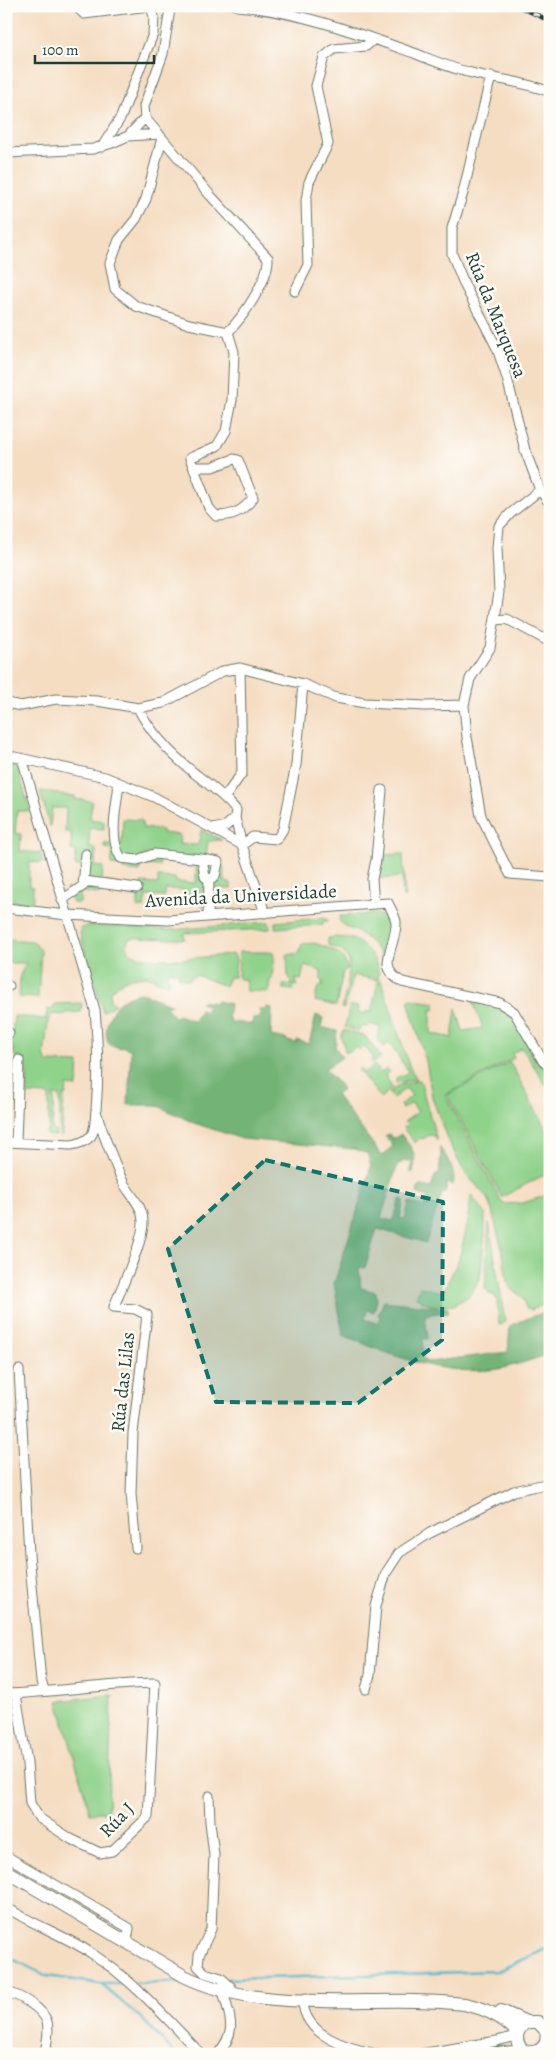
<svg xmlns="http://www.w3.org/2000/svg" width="556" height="2060" viewBox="0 0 556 2060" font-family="Alegreya,serif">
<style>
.green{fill:#8fd28a;stroke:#57885f}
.forest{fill:#73b476;stroke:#497855}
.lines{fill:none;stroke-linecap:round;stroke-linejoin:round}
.stream{stroke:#4eb6cc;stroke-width:2.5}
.street-casing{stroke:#6a7566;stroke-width:11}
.secondary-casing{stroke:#6a7566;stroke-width:14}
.street{stroke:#fff;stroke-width:9}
.secondary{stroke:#fff;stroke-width:12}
.rail-casing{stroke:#1f3d34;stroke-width:4.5}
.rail{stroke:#fdfcf7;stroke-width:2.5;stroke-dasharray:8;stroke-linecap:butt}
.marked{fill:#0f766e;fill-opacity:0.2;stroke:#0f766e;stroke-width:4;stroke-dasharray:10 6;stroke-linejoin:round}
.labels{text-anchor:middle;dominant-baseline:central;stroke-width:5;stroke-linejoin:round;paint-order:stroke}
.street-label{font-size:19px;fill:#1f3d34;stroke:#fdfcf7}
</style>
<rect width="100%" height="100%" fill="#fdfcf7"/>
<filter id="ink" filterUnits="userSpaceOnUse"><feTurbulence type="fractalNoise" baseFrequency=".02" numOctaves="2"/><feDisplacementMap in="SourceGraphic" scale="10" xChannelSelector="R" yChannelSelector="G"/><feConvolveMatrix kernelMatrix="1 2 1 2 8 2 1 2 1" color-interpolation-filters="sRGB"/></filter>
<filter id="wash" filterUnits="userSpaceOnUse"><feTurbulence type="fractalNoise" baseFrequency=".0096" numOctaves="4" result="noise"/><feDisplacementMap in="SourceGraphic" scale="20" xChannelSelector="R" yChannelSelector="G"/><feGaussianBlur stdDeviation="1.12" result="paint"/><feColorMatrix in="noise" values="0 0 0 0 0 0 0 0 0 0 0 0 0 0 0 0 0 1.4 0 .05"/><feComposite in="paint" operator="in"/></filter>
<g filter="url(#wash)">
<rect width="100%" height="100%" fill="#f5ddc2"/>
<!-- green -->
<path class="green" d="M6,762L14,763L17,766L30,811H17L15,833L21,834L20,851L40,853L43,863L29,862V886L33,887V902L6,901V784L8,774L6,773Z
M40,791L58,793V795L75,796V799L92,801L90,819L104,821V829L90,828L89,847L96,849L95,866L103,867L102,881L139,889L141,883L158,884V877L175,878L176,882L196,883V865L177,864V860L160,859L159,866L141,865L140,872L123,870L124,866L111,865L113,850L105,848L104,844H122L123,819L141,820L143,828L162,830V833L180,835L179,844L198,845L201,830L222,840L208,841L206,858L223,861L225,882L231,883V889L216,888L213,905L202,906V896L184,894V890L166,889L164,897L146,896L144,908H138V897L120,894L119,890H101L100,894L82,892L80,893V903H73L66,889L78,888L82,866H75L76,851L71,850V832H65L66,808H52L50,827Z
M403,854L405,897H403L402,877L373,879L378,855Z
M376,914L387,917L392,928L384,969C384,954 371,940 359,933C351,928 343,928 339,920L340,916Z
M324,918L329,921H323V925L275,928V922Z
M269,922L270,929L184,933L185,939L131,938L128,940L127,950C140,966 213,956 234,954L236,960L234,977H229L225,986L196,975L194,977L191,976L189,980L179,977L178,973L169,970L166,976L170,978L168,985L147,976L137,977L124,980L110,991L111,997L109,1000L115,1004L103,1012L80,934L82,928L87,925L172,930Z
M336,937C342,938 347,937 352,939C366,944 382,965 378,980L353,975L344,1009L342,1008L347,986L349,960L341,950L328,945V938Z
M6,939L33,941L41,951L38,998L19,997L20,975L26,963H6Z
M315,943C329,949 345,951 347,969L343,972L336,1006L315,1001L317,990L321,985H324L321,984L324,982L321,981V971L304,966L301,980L296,979L297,986L293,985L294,990L283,989V985L292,984L288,975L287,955L299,953L302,944Z
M239,952H273C276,967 272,966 272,979L270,980L269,992L247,991L245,980L238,978Z
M381,980L410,1068L417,1079L396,1083V1078L400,1076L402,1077L408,1071L389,1043L384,1047L377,1039L380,1027L368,1024L367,1027L361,1026L358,1031L345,1027L350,1005L359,1007L358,1012L366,1014V1011L371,1012L378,982Z
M411,999L435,1003L434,1010H431V1033L452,1038L456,1008L463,1031L483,1028L473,1002L502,1006L515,1019L535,1059L550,1075V1087L548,1088L522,1048L512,1053L514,1058L445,1095L503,1204L523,1203L550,1194V1302L530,1310L526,1308L523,1298L510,1287L507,1281L502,1249L489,1200L463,1170L446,1136L432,1097L426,1061L408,1001Z
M82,1003L81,1012L65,1013V1015L52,1014L48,1021L44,1057L46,1058L47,1062L79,1063L77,1087L67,1086L66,1095H64L62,1136H60V1096L54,1095L52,1130L56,1131V1136L46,1135V1131H49V1095L27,1094V1073L20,1071L21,1057H15L11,1043L14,1016L46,1019L47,1009L52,1010L55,1004Z
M344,1030L365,1036L381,1057L373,1063L371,1060L373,1057L364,1046L359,1050L356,1047L346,1053L341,1037Z
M510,1062L550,1137V1172L502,1197L447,1095Z
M374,1065L381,1073L387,1069L389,1072L385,1075L392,1088L381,1098L358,1070L360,1068L364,1073Z
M420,1080L437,1141L435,1136L430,1135L422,1139L420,1138L415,1143L403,1128L407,1125L404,1122L418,1112L412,1103L402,1109L400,1105L412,1096L406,1088L393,1098L389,1093L397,1086Z
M471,1195L485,1213V1234L480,1279L469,1296L454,1305H433L421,1301L416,1297L420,1287L443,1292L459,1259L468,1222Z
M489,1223L505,1321L503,1324L499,1325L497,1301L494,1295L490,1294L485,1288Z
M112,1695L108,1811L90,1813L58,1701Z"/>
<!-- forest -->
<path class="forest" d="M139,993L145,994L172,1005L166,1007L175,1017L178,1015L194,1021L200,1010L205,1012L208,1006L200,1003L202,1001L215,1003L217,1001L230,1004L228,1016L231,1022L252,1024L253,1018L259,1019L261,1013L258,1010H265L266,1007L272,1008L271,1036L287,1039V1041L297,1043V1040L309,1044L316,1015L323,1018L321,1027L337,1031L335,1047L342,1057L325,1069L343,1089L336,1095L382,1156L393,1146L385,1136L389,1134L393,1139L401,1134C412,1149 418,1153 413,1172H410L412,1162L403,1160L401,1164L398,1163L381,1218L393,1221L400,1199L404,1200L400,1218L405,1219L409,1202L425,1207L428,1197L417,1193L419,1185L431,1188L435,1176L439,1174L441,1154L439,1147C447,1156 457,1173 453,1185L447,1183L445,1193H442L426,1243L377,1229L365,1268L359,1267L361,1288L376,1292L377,1300L374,1312L368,1310L364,1319L378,1323L380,1317L378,1315L384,1301L448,1308V1312L425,1315L428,1339H423V1359L428,1362L508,1352L510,1326L533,1316L550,1311V1354C533,1359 515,1366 498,1369C445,1377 391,1356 343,1335L334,1284L371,1167L368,1154L354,1149L242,1139L194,1123L156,1105H128L131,1050L122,1046L121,1048L110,1045C101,1032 110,1011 120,1002C125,997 133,995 139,993Z"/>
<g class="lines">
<!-- stream -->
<path class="stream" d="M6,1956L47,1976L101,1984H127
M228,1979L498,1971L550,1947
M135,1984L185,1982
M102,1985L142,2019L175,2054"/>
</g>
</g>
<g filter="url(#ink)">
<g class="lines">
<defs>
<path id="street" d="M76,6L84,14L149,6
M237,6C298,11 357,33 414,53C432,60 450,68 468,72C496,80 523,81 550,92
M170,9L163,54L144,106L145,118L210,195L268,258C269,280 243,317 228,332
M491,76L463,193L452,228V254L465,286L497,348L507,378L525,450L540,490L550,504
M128,136L145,118
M162,138L146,199L136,219L119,240L110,263L115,289L136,306L189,324L228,332
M102,147L121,117L153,34L154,17L151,6
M7,153L93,149L112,143L128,136L159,134
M295,291L308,265L306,201L309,182L328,144L316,86L324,57L334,49L366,46L374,39
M194,467H212L234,459L238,460L253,498C243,511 233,516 216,516L209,508L190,458L217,446L226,431L232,400L234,352L228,332
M540,490L511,513L499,526L497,548L499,592L494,624L490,648L470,679L464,705L467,737L481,816L510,874L550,877
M495,620L507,619L550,642
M6,703L21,706L56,699L97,701L138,708L163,703L223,671L240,668L303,684L336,698L365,703L426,706L464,705
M138,708C151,734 171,754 193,772C208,784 223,794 236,810L235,818L242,845L265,913
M6,755L105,777L154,797L242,845
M119,783C117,806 108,837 121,858L137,860L154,854L202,859
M225,797L242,773L240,668
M213,829L226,826L235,818
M242,845L253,837L277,839L283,829L296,765L303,684
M84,881L137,888
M62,900L83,886L86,854
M374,904L372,879L376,860L382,790
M6,908L67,915L168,920L388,903C391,909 395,916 396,922C397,946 374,966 402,982L500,1003L514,1012L543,1061L550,1067
M208,917L209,880L215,876L218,862L202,859L205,877L209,880
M6,986H9
M6,1033H9
M96,1111C103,1135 112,1157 122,1180C129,1195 144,1205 143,1224C142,1245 122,1285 114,1307L135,1309L147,1315L133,1433L131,1494L136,1548
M6,1142L71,1145C78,1144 85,1142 91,1136C96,1129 95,1118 96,1110C99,1076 98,1044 95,1010L22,758
M16,1142L19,1060
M19,1370L29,1554L41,1681L44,1690
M366,1689L370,1675L376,1606L386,1573L399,1553L430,1533L514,1491L550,1483
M6,1694C56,1692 105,1684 155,1683L148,1817L112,1851L100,1853L71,1839L39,1818L30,1803L27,1763L16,1694
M209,1796L210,1822L214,1855L211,1929L199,1955L198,1966L205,1973L221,1978L231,1987
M6,1856L129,1928L127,1941
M6,1907C33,1925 64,1935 91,1953C133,1980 166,2018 201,2054
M6,1992C19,1995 43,2008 47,2022C50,2031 46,2044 45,2054
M306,1998L303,2002C305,2036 347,2048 376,2054
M471,2048L497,2052L522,2050
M218,2054C239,2028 229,2018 223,1990
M421,2054L497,2041L516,2036"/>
<path id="secondary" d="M6,1871L184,1976C269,2017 373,1993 464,2004C485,2008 502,2016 517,2032
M501,2011L526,2022
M546,2043C540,2052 533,2054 522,2050C514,2040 516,2030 526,2022H538L547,2032L546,2043L550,2052"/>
</defs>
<!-- street casing -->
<use href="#street" class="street-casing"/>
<!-- secondary casing -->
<use href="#secondary" class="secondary-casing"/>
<!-- street -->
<use href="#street" class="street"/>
<!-- secondary -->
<use href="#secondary" class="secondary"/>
<defs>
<path id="rail" d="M518,6L550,21"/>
</defs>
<!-- rail casing -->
<use href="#rail" class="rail-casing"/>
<!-- rail -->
<use href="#rail" class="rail"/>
</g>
</g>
<!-- marked area -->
<path class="marked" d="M265,1160L443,1202L442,1340L358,1403L216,1402L168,1249Z"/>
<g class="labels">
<!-- street labels -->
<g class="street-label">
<text transform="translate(496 315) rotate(68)">Rúa da Marquesa</text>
<text transform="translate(241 896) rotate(-3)">Avenida da Universidade</text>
<text transform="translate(123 1382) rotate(-84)">Rúa das Lilas</text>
<text transform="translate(117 1820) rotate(-46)">Rúa J</text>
</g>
</g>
<!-- margin -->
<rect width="556" height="2060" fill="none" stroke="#fdfcf7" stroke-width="25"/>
<!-- scale -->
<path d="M35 55v8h119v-8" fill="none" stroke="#1f3d34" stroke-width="2.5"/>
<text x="42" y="55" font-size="15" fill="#1f3d34" stroke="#fdfcf7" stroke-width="4" paint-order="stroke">100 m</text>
</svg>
